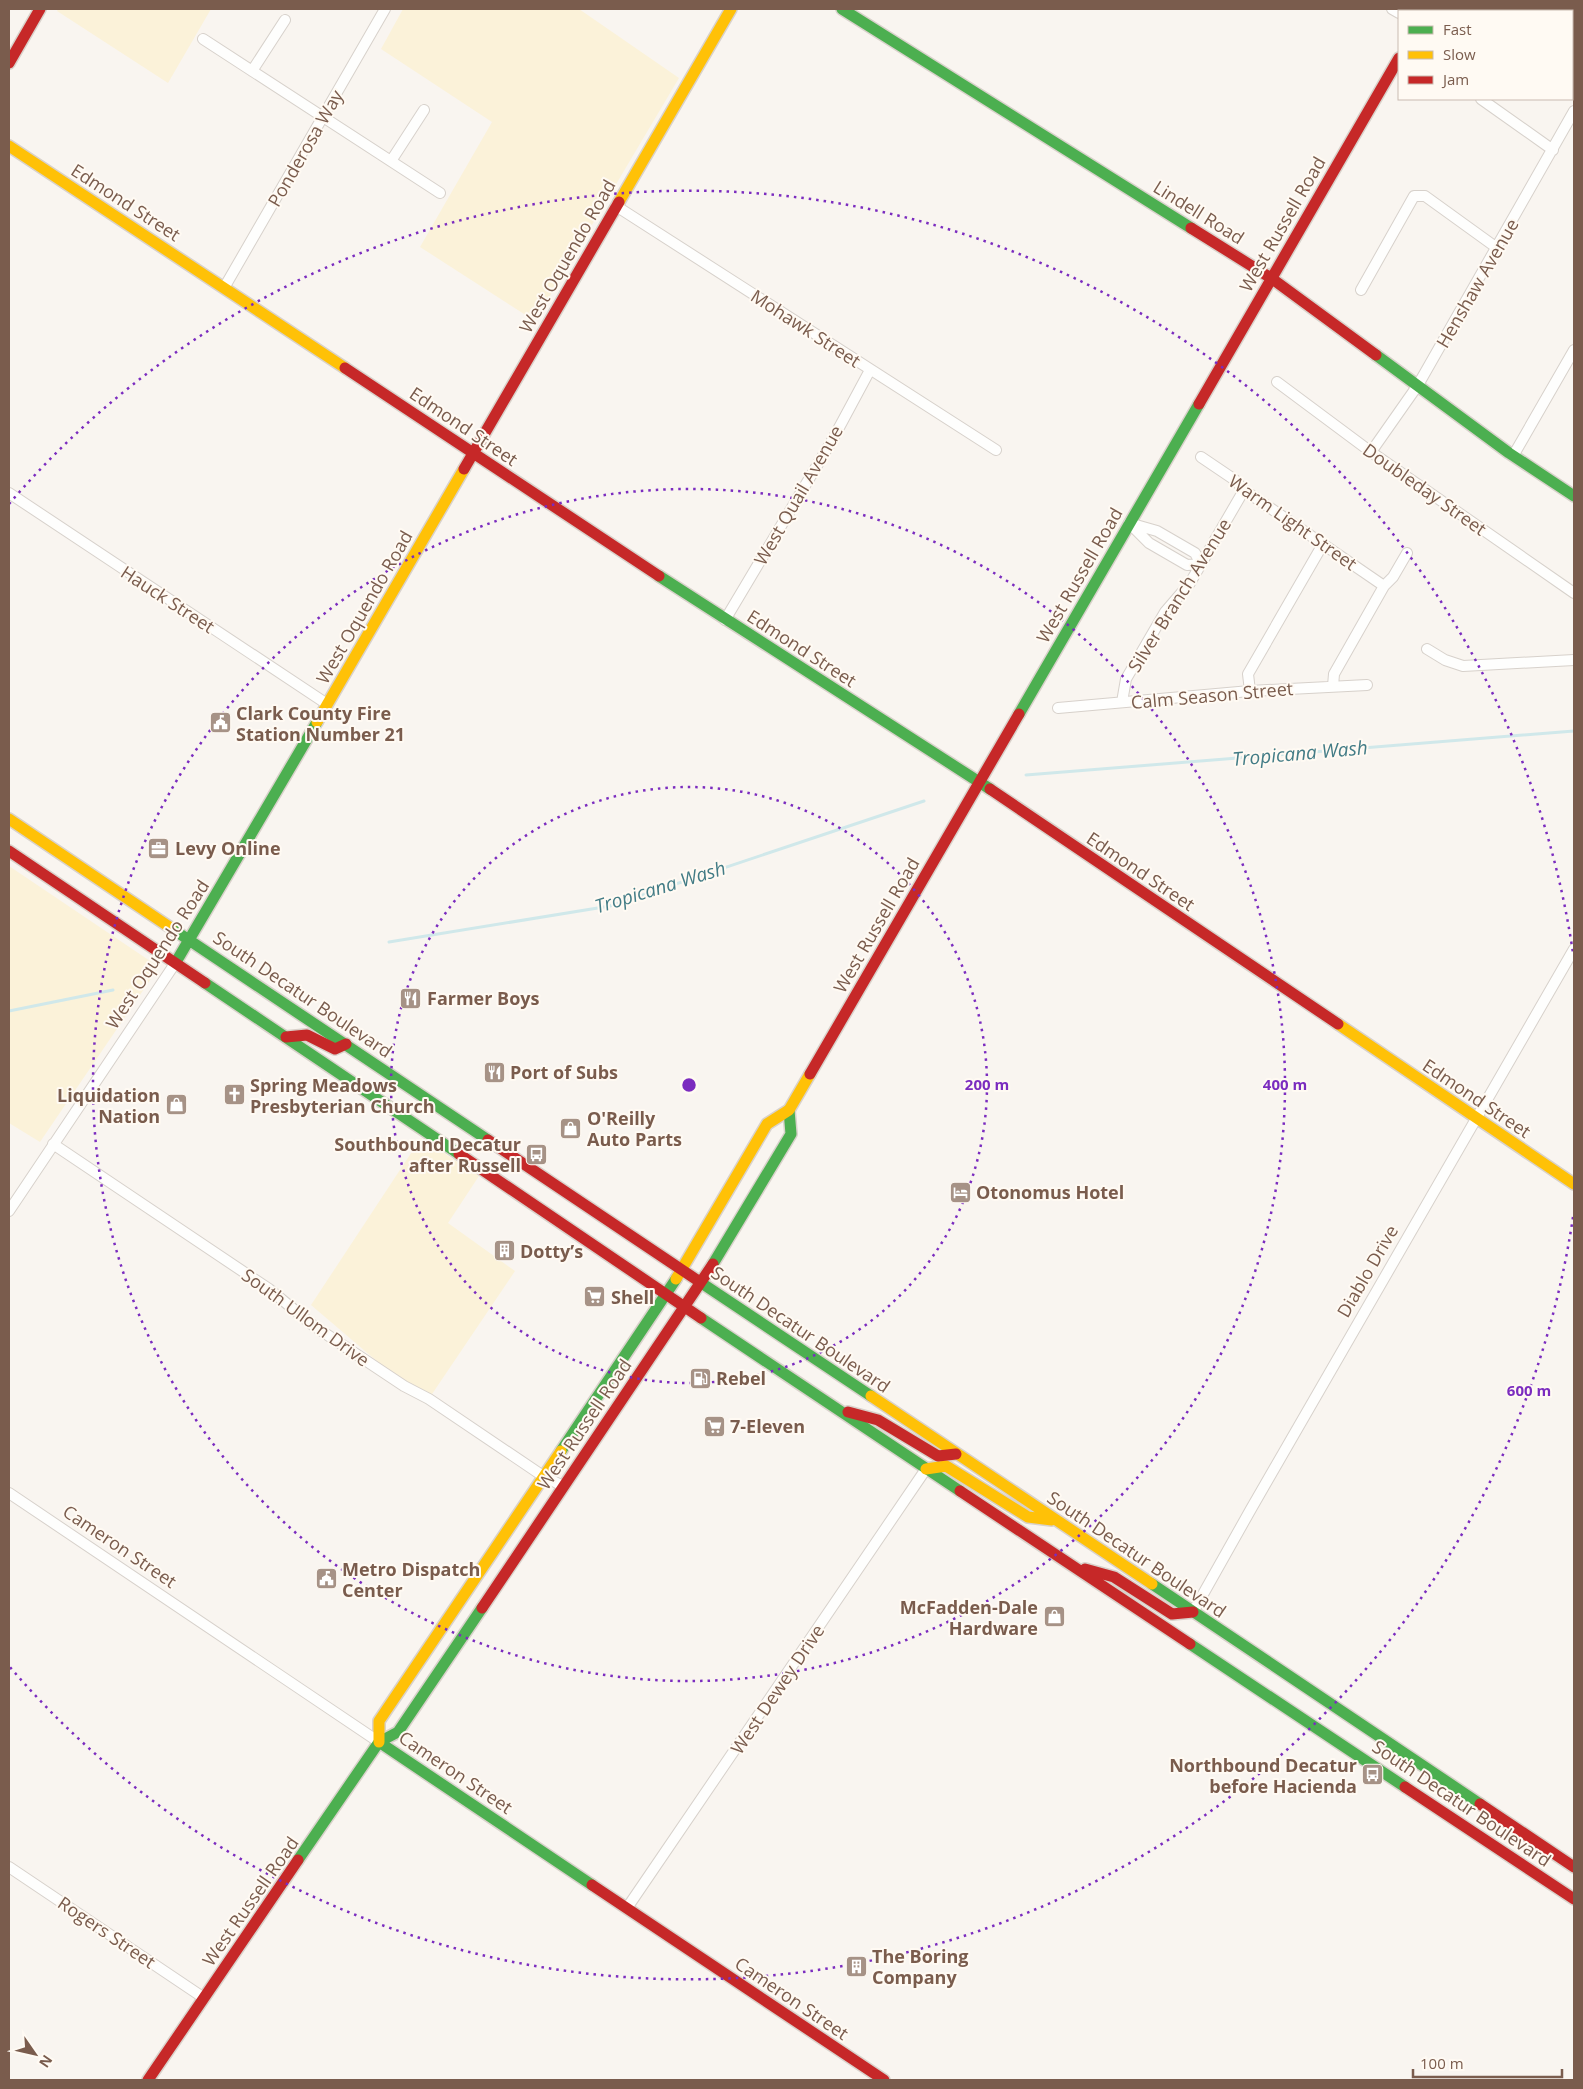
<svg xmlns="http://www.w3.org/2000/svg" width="1583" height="2089" viewBox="0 0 1583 2089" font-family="'Open Sans',sans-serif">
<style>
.sand{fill:#fbf2d9}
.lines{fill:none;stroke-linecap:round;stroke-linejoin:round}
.stream{stroke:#d0e8ea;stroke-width:3}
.street-casing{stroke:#d7d1cb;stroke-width:12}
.fast-casing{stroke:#d9d2cb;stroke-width:14}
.slow-casing{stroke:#d9d2cb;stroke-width:14}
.jam-casing{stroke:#d9d2cb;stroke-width:14}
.street{stroke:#fefefd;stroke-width:10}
.fast{stroke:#4caf50;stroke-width:11}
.slow{stroke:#ffc107;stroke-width:11}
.jam{stroke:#c62828;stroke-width:11}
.ring{fill:none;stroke:#7b2cbf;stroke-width:2.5;stroke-dasharray:2.5 5}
.labels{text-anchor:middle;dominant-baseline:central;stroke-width:4;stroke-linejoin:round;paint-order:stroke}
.street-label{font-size:18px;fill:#7a5c4d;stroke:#fffaf3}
.poi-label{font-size:18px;font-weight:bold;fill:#7a5c4d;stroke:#fffaf3;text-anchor:start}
.water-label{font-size:19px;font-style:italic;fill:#437c86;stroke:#fffaf3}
.centre{fill:#7b2cbf;stroke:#fffaf3;stroke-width:2.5}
.ring-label{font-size:15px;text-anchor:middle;font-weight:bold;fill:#7b2cbf;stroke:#fffaf3;stroke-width:4;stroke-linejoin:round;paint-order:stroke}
</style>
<rect width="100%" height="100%" fill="#f9f5f0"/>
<!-- sand -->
<path class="sand" d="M58,9H211L168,83L57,11Z
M403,9H579L679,78L535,321L420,247L492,122L381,49Z
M9,866L159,967L40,1142L9,1123Z
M421,1138L479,1176L448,1223L515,1271L426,1403L311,1305Z"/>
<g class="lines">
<!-- stream -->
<path class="stream" d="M1026,775L1574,731
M389,942L610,906L924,801
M9,1011L113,990"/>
<defs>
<path id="street" d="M1392,9L1399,13
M1548,9L1552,11
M1572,25L1574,27
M203,39L440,193
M252,71L285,20
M1481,99L1553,150
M391,161L424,110
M616,206L996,450
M224,288L385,9
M1361,290L1414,196H1425L1497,248
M1277,382L1371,452L1574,593
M1371,452L1418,385L1574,111
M1513,456L1574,350
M1201,457L1235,480L1244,490L1384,586
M9,493L327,704
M1129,523L1157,531L1195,553L1201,564L1187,565L1149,543Z
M725,620L834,437L870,370
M1427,649L1445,660L1463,666L1574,660
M1333,686L1334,674L1384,586L1393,577L1407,553
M1250,691L1248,674L1323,544
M1122,702L1126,679L1165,612L1190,583L1244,490
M1058,708L1250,691L1367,685
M53,1144L269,1289L314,1326L404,1386L429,1399L543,1476L563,1486
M9,1211L176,962
M9,1493L379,1742
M1193,1612L1251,1509L1574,949
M9,1867L204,1998
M627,1908L926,1469"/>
<path id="fast" d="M842,9L1191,228
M1376,355L1509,453L1574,496
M659,576L990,789
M1019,714L1199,404
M171,928L488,1140
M176,962L317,722
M205,983L459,1154
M713,1264L791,1134L789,1110
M697,1280L871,1396
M701,1318L960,1491
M561,1451L676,1279
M1152,1584L1480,1804
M1190,1644L1405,1787
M379,1742L592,1885
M298,1860L379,1742L398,1732L482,1608"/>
<path id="slow" d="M9,146L345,368
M619,202L731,9
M317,722L464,469
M9,819L171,928
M1338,1024L1574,1184
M676,1279L767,1124L789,1110L810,1074
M871,1396L1152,1584
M926,1469L946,1466L1028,1517L1052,1520
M379,1742V1721L561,1451"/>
<path id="jam" d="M1426,11L1428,9
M9,63L40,9
M1191,228L1271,278L1376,355
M345,368L659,576
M1199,404L1399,58
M464,469L619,202
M990,789L1338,1024
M9,851L205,983
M286,1037L307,1035L335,1049L346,1044
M810,1074L1019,714
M488,1140L697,1280
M459,1154L701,1318
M848,1412L878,1420L938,1456L956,1454
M960,1491L1190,1644
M1085,1569L1114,1577L1172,1614L1193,1612
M482,1608L713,1264
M1405,1787L1574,1899
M1480,1804L1574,1867
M592,1885L884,2080
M148,2080L298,1860"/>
</defs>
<!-- street casing -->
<use href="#street" class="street-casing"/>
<!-- fast casing -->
<use href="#fast" class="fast-casing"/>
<!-- slow casing -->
<use href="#slow" class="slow-casing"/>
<!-- jam casing -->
<use href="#jam" class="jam-casing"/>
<!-- street -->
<use href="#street" class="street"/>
<!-- fast -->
<use href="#fast" class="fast"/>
<!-- slow -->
<use href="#slow" class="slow"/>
<!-- jam -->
<use href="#jam" class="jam"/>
</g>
<!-- distance rings -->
<g class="ring">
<circle cx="689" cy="1085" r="298"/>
<circle cx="689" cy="1085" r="596"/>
<path d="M1573 1217A894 894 0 0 1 9 1666M9 504A894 894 0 0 1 1573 953"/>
</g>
<!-- icons -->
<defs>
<symbol id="civic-square" viewBox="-11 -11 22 22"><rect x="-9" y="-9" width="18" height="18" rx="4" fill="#a69286" stroke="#fffaf3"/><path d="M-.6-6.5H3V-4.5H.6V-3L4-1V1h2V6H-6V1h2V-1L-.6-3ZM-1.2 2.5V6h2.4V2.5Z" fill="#fff"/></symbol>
<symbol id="office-square" viewBox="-11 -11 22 22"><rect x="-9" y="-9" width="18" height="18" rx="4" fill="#a69286" stroke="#fffaf3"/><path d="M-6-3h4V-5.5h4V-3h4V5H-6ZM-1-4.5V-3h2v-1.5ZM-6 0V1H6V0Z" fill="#fff"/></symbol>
<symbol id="restaurant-square" viewBox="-11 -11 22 22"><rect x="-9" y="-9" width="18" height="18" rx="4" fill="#a69286" stroke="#fffaf3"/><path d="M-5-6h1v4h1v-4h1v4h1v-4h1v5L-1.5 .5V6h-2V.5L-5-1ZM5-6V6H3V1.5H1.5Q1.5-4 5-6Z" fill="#fff"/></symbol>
<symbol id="church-square" viewBox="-11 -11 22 22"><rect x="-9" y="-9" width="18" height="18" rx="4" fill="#a69286" stroke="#fffaf3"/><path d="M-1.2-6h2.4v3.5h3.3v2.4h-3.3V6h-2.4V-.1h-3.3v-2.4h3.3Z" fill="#fff"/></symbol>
<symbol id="shop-square" viewBox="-11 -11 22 22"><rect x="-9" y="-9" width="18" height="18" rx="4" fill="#a69286" stroke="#fffaf3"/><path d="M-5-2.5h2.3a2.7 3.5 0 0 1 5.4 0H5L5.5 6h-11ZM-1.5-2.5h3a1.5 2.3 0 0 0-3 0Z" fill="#fff"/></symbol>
<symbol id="bus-square" viewBox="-11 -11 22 22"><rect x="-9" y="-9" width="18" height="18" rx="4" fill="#a69286" stroke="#fffaf3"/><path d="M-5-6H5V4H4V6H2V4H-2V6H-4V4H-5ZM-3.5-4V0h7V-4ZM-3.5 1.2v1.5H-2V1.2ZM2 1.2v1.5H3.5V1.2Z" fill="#fff"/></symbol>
<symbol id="hotel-square" viewBox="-11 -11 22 22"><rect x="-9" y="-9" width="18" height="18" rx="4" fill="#a69286" stroke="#fffaf3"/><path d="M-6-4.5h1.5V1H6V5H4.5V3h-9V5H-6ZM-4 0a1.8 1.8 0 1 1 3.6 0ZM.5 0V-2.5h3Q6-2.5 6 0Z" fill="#fff"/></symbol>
<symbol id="building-square" viewBox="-11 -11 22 22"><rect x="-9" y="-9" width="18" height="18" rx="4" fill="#a69286" stroke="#fffaf3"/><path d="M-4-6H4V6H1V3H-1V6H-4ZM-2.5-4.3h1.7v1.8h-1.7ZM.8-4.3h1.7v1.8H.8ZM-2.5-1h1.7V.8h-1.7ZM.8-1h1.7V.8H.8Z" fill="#fff"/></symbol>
<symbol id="supermarket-square" viewBox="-11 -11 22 22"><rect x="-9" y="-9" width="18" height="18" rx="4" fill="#a69286" stroke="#fffaf3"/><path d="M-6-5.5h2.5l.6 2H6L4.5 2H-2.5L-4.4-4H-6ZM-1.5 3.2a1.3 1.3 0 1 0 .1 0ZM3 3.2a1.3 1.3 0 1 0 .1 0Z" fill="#fff"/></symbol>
<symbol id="fuel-square" viewBox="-11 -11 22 22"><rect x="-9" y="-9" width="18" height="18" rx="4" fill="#a69286" stroke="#fffaf3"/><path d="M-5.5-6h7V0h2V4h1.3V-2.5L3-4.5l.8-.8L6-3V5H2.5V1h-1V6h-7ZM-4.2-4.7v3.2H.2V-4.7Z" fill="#fff"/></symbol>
</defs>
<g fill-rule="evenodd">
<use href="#civic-square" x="208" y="710" width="25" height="25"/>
<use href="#office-square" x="146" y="836" width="25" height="25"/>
<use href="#restaurant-square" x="398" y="986" width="25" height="25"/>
<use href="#restaurant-square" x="482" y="1060" width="25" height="25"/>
<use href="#church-square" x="222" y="1082" width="25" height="25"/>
<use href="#shop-square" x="164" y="1092" width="25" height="25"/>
<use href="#shop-square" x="558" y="1116" width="25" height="25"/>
<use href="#bus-square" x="524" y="1142" width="25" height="25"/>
<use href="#hotel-square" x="948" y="1180" width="25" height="25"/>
<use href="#building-square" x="492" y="1238" width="25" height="25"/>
<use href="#supermarket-square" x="582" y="1284" width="25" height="25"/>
<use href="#fuel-square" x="688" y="1366" width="25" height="25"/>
<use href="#supermarket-square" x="702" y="1414" width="25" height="25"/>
<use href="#civic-square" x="314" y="1566" width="25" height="25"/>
<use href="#shop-square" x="1042" y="1604" width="25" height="25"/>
<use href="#bus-square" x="1360" y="1762" width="25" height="25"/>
<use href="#building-square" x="844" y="1954" width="25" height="25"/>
</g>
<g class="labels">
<!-- street labels -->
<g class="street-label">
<text transform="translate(305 148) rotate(-60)">Ponderosa Way</text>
<text transform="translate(126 202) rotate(33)">Edmond Street</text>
<text transform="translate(1199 212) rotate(32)">Lindell Road</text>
<text transform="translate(1282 224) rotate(-60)">West Russell Road</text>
<text transform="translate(567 256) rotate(-60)">West Oquendo Road</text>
<text transform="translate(1477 283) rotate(-60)">Henshaw Avenue</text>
<text transform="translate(806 328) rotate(33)">Mohawk Street</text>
<text transform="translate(464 426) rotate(34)">Edmond Street</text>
<text transform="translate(1425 489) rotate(35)">Doubleday Street</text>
<text transform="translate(798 495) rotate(-60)">West Quail Avenue</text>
<text transform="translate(1293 522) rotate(35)">Warm Light Street</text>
<text transform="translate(1079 575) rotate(-60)">West Russell Road</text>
<text transform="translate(1179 595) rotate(-58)">Silver Branch Avenue</text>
<text transform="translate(168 599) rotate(33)">Hauck Street</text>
<text transform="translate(364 607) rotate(-60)">West Oquendo Road</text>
<text transform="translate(802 648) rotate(33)">Edmond Street</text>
<text transform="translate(1212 695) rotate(-5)">Calm Season Street</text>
<text transform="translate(1141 871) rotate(34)">Edmond Street</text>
<text transform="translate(876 925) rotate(-60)">West Russell Road</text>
<text transform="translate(157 954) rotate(-57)">West Oquendo Road</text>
<text transform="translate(303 994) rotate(34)">South Decatur Boulevard</text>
<text transform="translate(1477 1098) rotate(34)">Edmond Street</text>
<text transform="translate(1367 1271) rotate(-60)">Diablo Drive</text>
<text transform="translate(306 1317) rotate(36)">South Ullom Drive</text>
<text transform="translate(801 1329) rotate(34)">South Decatur Boulevard</text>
<text transform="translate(584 1424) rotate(-56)">West Russell Road</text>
<text transform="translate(120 1546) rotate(34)">Cameron Street</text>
<text transform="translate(1137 1554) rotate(34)">South Decatur Boulevard</text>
<text transform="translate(777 1689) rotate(-56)">West Dewey Drive</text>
<text transform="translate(456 1772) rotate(34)">Cameron Street</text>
<text transform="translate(1462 1803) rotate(34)">South Decatur Boulevard</text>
<text transform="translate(250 1901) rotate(-55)">West Russell Road</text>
<text transform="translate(107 1932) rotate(34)">Rogers Street</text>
<text transform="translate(792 1998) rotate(34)">Cameron Street</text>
</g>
<!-- poi labels -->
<g class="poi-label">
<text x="236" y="713">Clark County Fire<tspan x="236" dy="21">Station Number 21</tspan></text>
<text x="175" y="848">Levy Online</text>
<text x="427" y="998">Farmer Boys</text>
<text x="510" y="1072">Port of Subs</text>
<text x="250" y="1085">Spring Meadows<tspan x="250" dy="21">Presbyterian Church</tspan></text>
<text x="160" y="1095" text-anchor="end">Liquidation<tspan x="160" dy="21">Nation</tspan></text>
<text x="587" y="1118">O'Reilly<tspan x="587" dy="21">Auto Parts</tspan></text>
<text x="521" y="1144" text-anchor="end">Southbound Decatur<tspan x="521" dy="21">after Russell</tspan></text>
<text x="976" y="1192">Otonomus Hotel</text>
<text x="520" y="1251">Dotty’s</text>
<text x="611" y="1297">Shell</text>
<text x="716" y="1378">Rebel</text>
<text x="730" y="1426">7-Eleven</text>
<text x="342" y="1569">Metro Dispatch<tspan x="342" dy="21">Center</tspan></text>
<text x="1038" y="1607" text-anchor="end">McFadden-Dale<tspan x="1038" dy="21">Hardware</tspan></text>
<text x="1357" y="1765" text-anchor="end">Northbound Decatur<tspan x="1357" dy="21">before Hacienda</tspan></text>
<text x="872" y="1956">The Boring<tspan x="872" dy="21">Company</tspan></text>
</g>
<!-- water labels -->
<g class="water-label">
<text transform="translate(1300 753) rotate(-5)">Tropicana Wash</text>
<text transform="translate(660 887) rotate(-17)">Tropicana Wash</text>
</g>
</g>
<circle cx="689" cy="1085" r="8" class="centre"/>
<g class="ring-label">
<text x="987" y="1090">200 m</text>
<text x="1285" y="1090">400 m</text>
<text x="1529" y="1396">600 m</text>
</g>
<!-- border -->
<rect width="1583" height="2089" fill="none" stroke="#7a5c4d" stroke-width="20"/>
<!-- legend -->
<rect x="1398" y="10" width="175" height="90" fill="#fffaf3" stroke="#cabbb1"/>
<rect x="1408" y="26" width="25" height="8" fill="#4caf50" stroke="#cabbb1"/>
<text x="1443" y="35" font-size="15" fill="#7a5c4d">Fast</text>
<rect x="1408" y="51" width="25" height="8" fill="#ffc107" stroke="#cabbb1"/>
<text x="1443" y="60" font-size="15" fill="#7a5c4d">Slow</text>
<rect x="1408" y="76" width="25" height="8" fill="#c62828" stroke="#cabbb1"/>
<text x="1443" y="85" font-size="15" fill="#7a5c4d">Jam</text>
<!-- north arrow -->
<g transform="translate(35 2054) rotate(124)" stroke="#fffaf3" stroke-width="4" paint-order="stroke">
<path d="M0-4L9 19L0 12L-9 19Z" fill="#7a5c4d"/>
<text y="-8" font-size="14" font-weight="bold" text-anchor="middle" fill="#7a5c4d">N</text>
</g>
<!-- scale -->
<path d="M1413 2069v8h149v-8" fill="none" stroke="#7a5c4d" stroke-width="2.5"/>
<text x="1420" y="2069" font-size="15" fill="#7a5c4d" stroke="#fffaf3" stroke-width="4" paint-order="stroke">100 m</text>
</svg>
